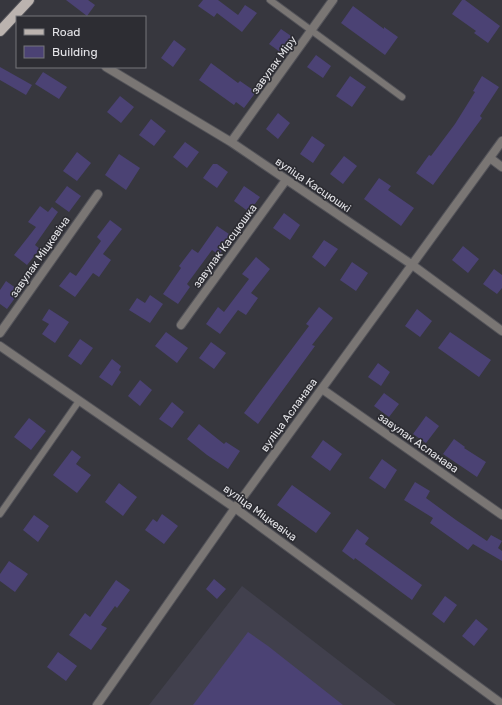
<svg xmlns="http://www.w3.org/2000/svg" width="502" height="705" viewBox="0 0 502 705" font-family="Rubik,sans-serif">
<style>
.built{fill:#41404d}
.building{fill:#4b4274}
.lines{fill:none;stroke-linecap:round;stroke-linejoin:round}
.lane-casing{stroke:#535359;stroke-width:8}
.street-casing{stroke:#535359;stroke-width:10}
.primary-casing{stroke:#535359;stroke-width:12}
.lane{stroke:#7a7674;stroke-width:6}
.street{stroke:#7a7674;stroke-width:8}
.primary{stroke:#bbb3af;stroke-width:10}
.labels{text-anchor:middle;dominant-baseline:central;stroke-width:3.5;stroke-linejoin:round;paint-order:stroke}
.street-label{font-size:11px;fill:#e4e4e8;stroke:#2d2d33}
</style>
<rect width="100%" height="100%" fill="#37373e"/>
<!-- built -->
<path class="built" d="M242,586L396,705H149Z"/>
<!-- building -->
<path class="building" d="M66,0H88L95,5L87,16Z
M203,0H218L238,15L245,5L257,13L242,32L217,13L214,17L198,6Z
M462,0H465L500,26L488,43L474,33L476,31L452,14Z
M353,6L384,29V27L398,37L385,55L341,23Z
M281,29L294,38L283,54L269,44Z
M174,40L186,49L173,67L161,58Z
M316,55L331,66L323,78L307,67Z
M211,63L238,83L240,81L256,92L244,108L236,102L234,105L199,80Z
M0,67L32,85L26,95L0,80Z
M43,72L67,87L59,99L35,84Z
M350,76L366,87L352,107L336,96Z
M482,76L499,87L480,116L482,118L433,185L416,173L429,155L431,156L455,124L475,92L473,91Z
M120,96L134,107L121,123L107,112Z
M278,113L290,123L278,139L266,129Z
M151,119L166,131L154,146L139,135Z
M312,136L325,145L313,163L300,154Z
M185,142L199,152L187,168L173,157Z
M77,152L91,163L77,181L63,171Z
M119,154L140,168L126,190L105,175Z
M344,156L357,166L343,184L330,174Z
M213,164H217L228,172L217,188L203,178Z
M379,178L391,186L388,190L414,208L401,226L364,199Z
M67,186L81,196L69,212L55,202Z
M244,186L260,197L249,212L234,201Z
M40,206L48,212L52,207L58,212L35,245L40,249L27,265L14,255L36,227L28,222Z
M284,213L300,225L290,240L273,228Z
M110,220L122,229L103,254L111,260L99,277L93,273L75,297L59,286L70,272L76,276L101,241L97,237Z
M217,226L232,236L219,255L212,250L187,284L190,287L178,304L163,294L181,268L179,266L192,249L198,253Z
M324,240L338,249L325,267L312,257Z
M463,246L479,259L468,273L452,260Z
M256,257L270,269L251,293L258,298L246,315L238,310L220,334L206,324L218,307L224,312L249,279L242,274Z
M352,262L368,273L356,291L340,280Z
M494,269L502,275V288L497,294L483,284Z
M6,281L20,291L7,309L0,304V290Z
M150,295L163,304L150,323L129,310L137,298L145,303Z
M319,307L333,318L312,345L315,346L258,424L244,413L309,326L306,324Z
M49,309L69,322L55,343L42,334L49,324L42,320Z
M417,309L432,321L420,337L405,326Z
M166,332L188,348L177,363L155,346Z
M450,332L491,360L479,377L438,348Z
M80,339L93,348L81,365L68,356Z
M211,342L226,353L214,369L199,358Z
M112,359L121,366L119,370L121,372L112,386L99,377Z
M378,363L390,372L381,386L368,377Z
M140,380L152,390L140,406L128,396Z
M384,393L399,404L389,417L374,406Z
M172,402L184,412L172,428L159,419Z
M426,416L439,426L426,443L413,434Z
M29,418L46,431L31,450L14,437Z
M199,424L224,444L226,442L240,451L228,469L207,455L187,439Z
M454,439L465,447L464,448L486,462L477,477L443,454Z
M323,440L342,454L330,471L311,457Z
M72,450L81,457L76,464L91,475L77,493L53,475Z
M382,459L397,470L385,489L369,478Z
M415,482L430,491L426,498L456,520L487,541L491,535L502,541L498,548L502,551V561L473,544L468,550L430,523L433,518L404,500Z
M119,483L137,497L123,516L105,502Z
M292,485L331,513L316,533L277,505Z
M162,514L178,526L164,544L145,530L153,519L157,522Z
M34,515L49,526L38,542L23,530Z
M357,529L369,538L365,544L422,585L412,600L355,558L354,560L342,551Z
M9,561L28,574L15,592L0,581V574Z
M214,579L226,589L217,599L206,589Z
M116,580L130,590L117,608L115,606L101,625L107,628L91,650L69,635L85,613L90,617Z
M445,596L457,605L444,623L432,614Z
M476,619L488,629L474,646L462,636Z
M248,632L268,646L343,705H193Z
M58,652L77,666L66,681L47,667Z"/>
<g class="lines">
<defs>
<path id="lane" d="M270,0L402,97
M0,514L79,401"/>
<path id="street" d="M106,67L231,142L411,264L502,331
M231,142L333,0
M490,158L502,167
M181,325L286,180
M0,333L98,194
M0,346L235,508L502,704
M322,389L502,515
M97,705L235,508L502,141"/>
<path id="primary" d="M0,31L29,0"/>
</defs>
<!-- lane casing -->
<use href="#lane" class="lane-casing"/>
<!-- street casing -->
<use href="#street" class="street-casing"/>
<!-- primary casing -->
<use href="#primary" class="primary-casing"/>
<!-- lane -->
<use href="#lane" class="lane"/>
<!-- street -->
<use href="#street" class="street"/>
<!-- primary -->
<use href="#primary" class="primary"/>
</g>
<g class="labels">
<!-- street labels -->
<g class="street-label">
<text transform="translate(274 65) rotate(-54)">завулак Міру</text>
<text transform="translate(313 185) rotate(34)">вуліца Касцюшкі</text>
<text transform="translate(225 246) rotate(-54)">завулак Касцюшка</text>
<text transform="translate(40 257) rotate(-55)">завулак Міцкевіча</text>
<text transform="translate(289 415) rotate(-54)">вуліца Асланава</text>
<text transform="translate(418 443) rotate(35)">завулак Асланава</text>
<text transform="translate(260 513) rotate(36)">вуліца Міцкевіча</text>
</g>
</g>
<!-- legend -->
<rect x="16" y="16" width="130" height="52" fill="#2d2d33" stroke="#76767b"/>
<rect x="24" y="29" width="20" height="6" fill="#bbb3af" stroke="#76767b"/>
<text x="52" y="36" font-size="12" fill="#e4e4e8">Road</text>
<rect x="24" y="46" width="20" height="12" fill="#4b4274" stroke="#76767b"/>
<text x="52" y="56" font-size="12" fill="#e4e4e8">Building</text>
</svg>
